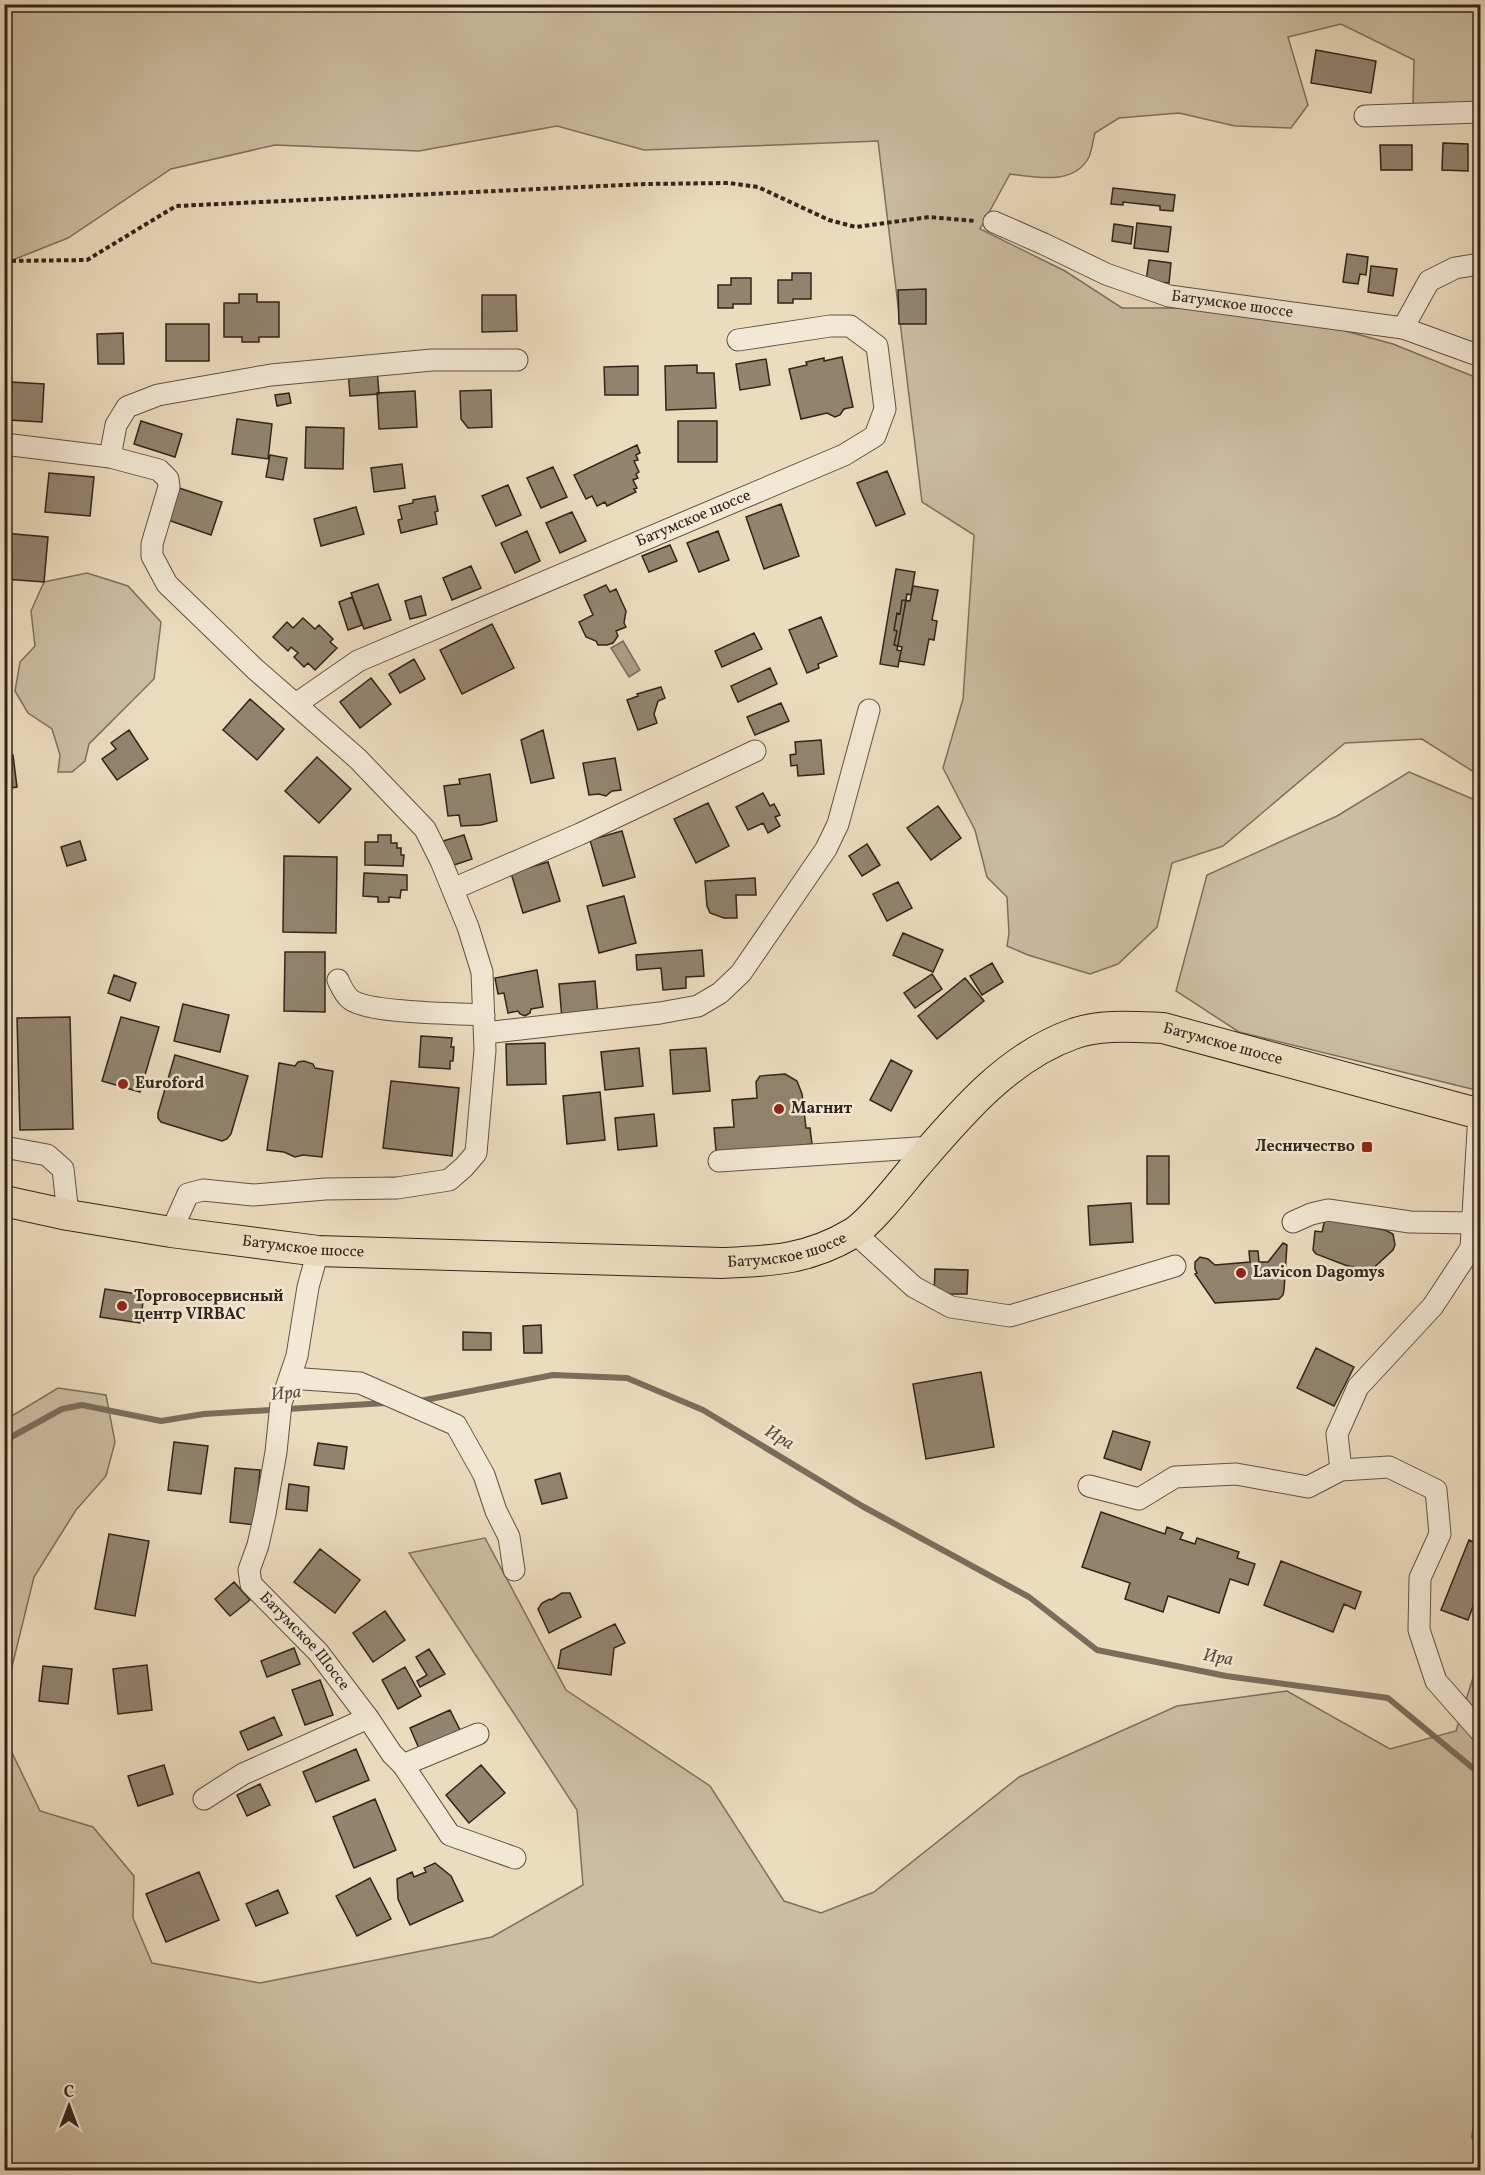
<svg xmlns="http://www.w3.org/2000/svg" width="1485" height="2175" viewBox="0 0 1485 2175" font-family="Vollkorn,serif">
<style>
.green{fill:#ccbda2;stroke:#7e705e;stroke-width:1.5}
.water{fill:#ac9d86;stroke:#7b6d5b;stroke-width:1.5}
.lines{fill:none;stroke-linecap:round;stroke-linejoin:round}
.stream{stroke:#7b6d5b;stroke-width:6}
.building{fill:#92846f;stroke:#31241a;stroke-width:1.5}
.minor-casing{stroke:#605243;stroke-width:23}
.highway-casing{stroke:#31241a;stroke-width:32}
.path{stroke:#31241a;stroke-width:4;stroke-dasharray:4.5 3;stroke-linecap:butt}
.minor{stroke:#f3e8d5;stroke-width:21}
.highway{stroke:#ecdcbe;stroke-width:30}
.poi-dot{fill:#8f2418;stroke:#f3e8d5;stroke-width:2}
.labels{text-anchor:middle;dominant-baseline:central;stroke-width:5;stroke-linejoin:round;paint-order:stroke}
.street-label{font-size:16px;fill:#31241a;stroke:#f3e8d5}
.poi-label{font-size:16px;font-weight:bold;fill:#31241a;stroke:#f3e8d5;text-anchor:start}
.water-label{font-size:18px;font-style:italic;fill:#5c4e40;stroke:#f3e8d5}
</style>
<rect width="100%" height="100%" fill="#ecdcbe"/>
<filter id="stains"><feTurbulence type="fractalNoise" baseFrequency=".00333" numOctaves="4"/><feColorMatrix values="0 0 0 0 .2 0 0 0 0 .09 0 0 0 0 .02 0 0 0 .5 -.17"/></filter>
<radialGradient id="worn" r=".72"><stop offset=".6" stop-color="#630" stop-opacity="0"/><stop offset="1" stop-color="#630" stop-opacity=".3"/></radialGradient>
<!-- green -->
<path class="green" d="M5,5H1480V104L1413,105L1414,60L1341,24L1288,37L1308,105L1291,128L1235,126L1179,113L1119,118L1095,133C1093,140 1092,150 1089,157C1074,186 1036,177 1010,174L980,229L1065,271L1122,308H1194L1287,315L1393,344L1480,379V776L1422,739L1345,743L1223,846L1172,863L1157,927L1118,964L1090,974L1028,955L1007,946L1009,933L1007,897L987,877L975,830L943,768L963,699L974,535L922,502L878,141L644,150L557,126L419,151L275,145L171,169L68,238L5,263Z
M87,573L128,586L161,622L154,679L89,744L85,761L72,772H58L60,755L52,729L28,713L15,691L20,662L35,646L31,611L44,582Z
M1409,772L1480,802V1091L1239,1032L1176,991L1207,875L1337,816Z
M58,1388L106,1395L115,1442L106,1476L76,1510L34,1577L5,1695V1420Z
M485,1538L566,1690L710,1786L784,1901L821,1913L874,1892L1019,1777L1177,1706L1287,1691L1390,1749L1456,1731L1480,1656V2170H5L4,1736L40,1811L93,1827L134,1876L133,1918L152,1963L260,1983L492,1937L583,1885L577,1810L409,1553Z"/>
<!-- water -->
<path class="water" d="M623,641L640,670L629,677L611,648Z"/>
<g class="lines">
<!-- stream -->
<path class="stream" d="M420,1401L553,1375L627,1378L703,1410L862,1506L1029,1597L1097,1650L1226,1676L1388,1698L1480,1774
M4,1441L62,1409L82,1405L161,1421L204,1414L386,1403
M1480,2099L1474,2137L1480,2150"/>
</g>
<!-- building -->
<path class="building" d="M1316,50L1376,61L1371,93L1311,83Z
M1443,143L1468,144V171L1442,170Z
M1380,145H1412V170H1381Z
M1113,188L1175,195L1173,211L1160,210V206L1123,202V205L1111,204Z
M1137,223L1171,227L1168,252L1134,248Z
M1114,224L1133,227L1131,244L1112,241Z
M1347,254L1368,257L1366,275L1360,274L1358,284L1343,282Z
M1149,260L1171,263L1169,283L1146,281Z
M1371,266L1397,269L1393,296L1368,292Z
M792,273H811V299H793V303H778V280H792Z
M731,278H751V304H733V308H718V285H731Z
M926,289V324H899L898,290Z
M239,294H257V302H279V337H259V342H242V337H224V303H239Z
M482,295H516L517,331L482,332Z
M166,324H209V361H166Z
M123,333L124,364H98L97,334Z
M842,357L853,407L844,409L840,415L835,417L827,413L801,419L789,369L807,365L806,362L824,358V361Z
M766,359L770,385L740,390L736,364Z
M697,365V373H714L716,408L666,410L665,366Z
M638,366V395H605L604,367Z
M377,368L379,394L350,396L348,370Z
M11,382L44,384L42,422L9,420Z
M491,390L492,427L468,428L461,419L460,391Z
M415,391L417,427L379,429L377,393Z
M289,393L291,403L277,406L275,395Z
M237,419L272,424L268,459L232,454Z
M141,421L182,434L175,457L134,444Z
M678,421H717V462H678Z
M306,427L344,428L343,469L305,468Z
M637,445L640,453L636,455L638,460L634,461L639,472L636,474L638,478L633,480L637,488L634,489L636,492L607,506L605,502L597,506L592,496L586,499L574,475Z
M270,455L287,458L283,480L266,477Z
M402,464L405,488L374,492L371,468Z
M553,467L567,497L541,508L527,478Z
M887,471L905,514L876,526L857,483Z
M49,473L94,477L90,516L45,512Z
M508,485L521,515L496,526L482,496Z
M179,488L222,502L211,535L168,520Z
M435,496L438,511L435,512L437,524L401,533L398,520L402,519L399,506L413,503V500Z
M781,504L799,556L764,569L746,517Z
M356,507L364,534L321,546L314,519Z
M572,512L586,541L560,553L546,523Z
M527,531L540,561L515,573L501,543Z
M718,531L729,560L699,572L687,543Z
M4,533L48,537L44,582L4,579Z
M670,545L677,561L649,572L642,556Z
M471,566L481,588L452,600L443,578Z
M896,569L915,572L911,595L907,594L897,650L901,651L898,667L880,664Z
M378,584L391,620L364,629L351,593Z
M606,585L610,592L616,589L626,611L624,623L626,627L616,631L618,636L613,643L607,645H598L596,641L586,637L579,622L593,615L584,595Z
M913,586L938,590L932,620L937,621L934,640L929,639L924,665L899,661L902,647L894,645L897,631L894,630L897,613L900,614L902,600L910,601Z
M421,596L426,615L410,619L405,601Z
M352,597L362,625L348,630L339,602Z
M821,617L837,656L818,664L819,668L807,673L789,630Z
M303,618L315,629L319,625L333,639L330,642L337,648L315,670L308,663L304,667L294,657L298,653L291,647L288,651L273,637L287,622L293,628Z
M492,624L514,668L462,694L440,650Z
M754,633L762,649L722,667L715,651Z
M4,644H9V666H7V674H4Z
M414,659L425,679L400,693L389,674Z
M770,668L777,684L738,702L731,686Z
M371,678L391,704L360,728L340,702Z
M661,687L665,698L658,701L654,714L657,723L638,730L627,700L638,696L637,694Z
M250,699L284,729L257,760L223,730Z
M781,703L789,721L755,735L747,717Z
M129,730L148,759L117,780L102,759L116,749L111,743Z
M543,730L554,778L531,783L521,740Z
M821,740L824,774L798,776L797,765L791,766L790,755L796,754L795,742Z
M13,755L17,787L4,789V756Z
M317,757L351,789L319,823L285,791Z
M615,758L621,790L612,791L606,796L599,794L589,795L583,763Z
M490,774L497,821L481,825L461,826L459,815L448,816L444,786L460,784L459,779Z
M763,793L770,806L774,804L780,815L775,817L780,826L768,833L763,823L748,830L736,807Z
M708,803L729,846L696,863L674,819Z
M938,806L961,838L931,860L907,828Z
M622,831L635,877L603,886L590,840Z
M378,835H391V843H397V848H401V855H404L403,866L365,865V842H378Z
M464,835L472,859L451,866L443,841Z
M80,841L86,860L67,866L61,847Z
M867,844L880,865L862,876L849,856Z
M284,856L337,857L336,933L283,932Z
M548,862L560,901L523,913L511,873Z
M364,873L407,875V890H401L400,898L389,897V902H378V897L363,896Z
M755,878L756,895H736L737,918H724L710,913L707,906L705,881Z
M898,882L912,908L887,921L873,894Z
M624,896L636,943L599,953L587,906Z
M903,933L943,950L933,972L893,955Z
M702,950L704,976L686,977V988L663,990L661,968L637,970L636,955Z
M285,952H325V1012L284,1011Z
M992,963L1003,982L982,995L970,976Z
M537,970L543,1007L531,1009L530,1013L525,1016L520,1014L518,1011L508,1013L504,993L498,994L495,978Z
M932,974L942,989L915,1008L904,993Z
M114,975L136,983L130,1001L108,993Z
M965,978L984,1001L937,1039L918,1016Z
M595,981L598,1016L562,1019L559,984Z
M183,1004L229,1015L220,1052L174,1041Z
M70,1017L73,1129L20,1130L17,1018Z
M121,1017L159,1027L140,1092L102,1081Z
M4,1026H11V1061H4Z
M421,1036L452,1038L451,1047H454L453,1061H450V1069L419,1067Z
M545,1043L546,1084L507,1085L506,1044Z
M639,1048L643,1086L605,1090L601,1052Z
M706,1048L710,1091L673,1094L670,1050Z
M175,1055L248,1076L231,1134L227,1139L222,1141L161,1122L158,1118V1113Z
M891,1060L912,1071L891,1111L870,1100Z
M304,1061L313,1064L315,1068L333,1071L322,1157L303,1155L295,1157L284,1152L267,1150L279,1063L295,1066L298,1062Z
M785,1074L797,1081L802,1094L806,1128H810L812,1144L724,1154L716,1151L714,1128L734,1127L732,1100L757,1098L756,1082L760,1076Z
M391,1081L459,1088L452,1156L383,1148Z
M600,1092L605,1140L567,1144L563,1096Z
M654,1114L657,1146L618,1150L615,1118Z
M1147,1156H1169V1204H1147Z
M1131,1203L1133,1242L1090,1245L1088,1206Z
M1325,1219L1385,1230L1393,1234L1395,1245L1393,1250L1369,1272L1345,1265L1316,1254L1313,1250L1315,1231L1322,1232Z
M1283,1243L1287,1245L1284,1290L1283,1295L1279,1299L1215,1303L1195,1274L1197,1273L1195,1269V1262L1200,1257L1208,1259L1215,1265L1250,1262L1249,1251H1258L1259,1262H1268Z
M935,1269L968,1270L967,1294H934Z
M105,1289L144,1295L140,1323L100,1317Z
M541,1325L542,1353H524L523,1326Z
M463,1332L491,1333V1350H463Z
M1316,1348L1354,1367L1334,1406L1297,1388Z
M981,1372L994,1447L926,1459L913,1384Z
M1113,1431L1150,1442L1141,1470L1104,1458Z
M174,1442L208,1446L201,1494L168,1490Z
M318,1443L347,1447L344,1469L314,1465Z
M235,1468L260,1470L255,1525L230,1522Z
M560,1473L567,1498L542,1504L535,1480Z
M289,1484L309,1487L307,1511L286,1509Z
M1101,1512L1165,1534L1167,1527L1183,1533L1180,1539L1195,1544L1197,1538L1239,1552L1237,1558L1255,1564L1248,1585L1230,1579L1219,1613L1168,1596L1163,1612L1125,1599L1130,1583L1082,1567Z
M109,1534L149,1541L135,1616L95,1609Z
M1469,1540L1480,1545V1587L1468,1620L1441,1610Z
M320,1549L360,1580L335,1613L294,1582Z
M1281,1561L1361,1592L1355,1609L1344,1604L1333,1632L1264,1605Z
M234,1582L250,1600L230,1616L215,1599Z
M562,1593H570L581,1617L549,1633L538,1609L542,1603L550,1599L551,1600Z
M385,1611L405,1640L373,1662L353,1633Z
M615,1624L625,1643L614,1648L611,1675L558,1668L561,1650Z
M294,1648L300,1664L267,1677L261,1661Z
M429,1649L445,1674L420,1687L417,1681L427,1675L416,1657Z
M147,1665L152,1710L118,1714L113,1669Z
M43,1666L72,1669L68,1704L39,1701Z
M405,1667L421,1696L398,1709L382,1680Z
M320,1680L333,1715L305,1725L292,1690Z
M450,1710L462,1734L421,1753L410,1728Z
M274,1717L282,1735L248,1750L240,1732Z
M356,1749L369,1780L316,1802L303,1772Z
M164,1765L173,1794L138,1806L128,1776Z
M481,1765L505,1793L469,1823L446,1795Z
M260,1784L270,1805L247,1816L237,1795Z
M375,1799L396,1850L354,1868L333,1817Z
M435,1863L451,1876L463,1901L410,1925L398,1899L397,1879L412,1872L414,1877L426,1872L424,1868Z
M199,1872L219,1920L166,1942L146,1894Z
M370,1878L391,1919L357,1936L336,1896Z
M278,1890L288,1913L256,1926L246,1904Z"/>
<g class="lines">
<defs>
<g id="minor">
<path d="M1365,116L1480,112"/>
<path id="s1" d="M994,222L1044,244L1106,274L1169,296L1403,328L1480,356"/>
<path d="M1403,328L1429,281L1455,268L1480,264"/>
<path d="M4,444L110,457L159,470L168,479L169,487L152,544V556L167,584L255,669L358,759L425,829L441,861L468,927L482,972L485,1050L476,1153L464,1167L449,1180L397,1188L325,1189L253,1195L203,1190L188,1194L171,1232"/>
<path d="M110,457L116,425L127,407L158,395L271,375L432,360H517"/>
<path id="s2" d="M296,704L358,661L844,455L875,436L885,409L877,346L850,326H830L738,340"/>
<path d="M453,889L580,834L755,751"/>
<path d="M338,980C341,986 344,994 350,999C368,1014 457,1013 484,1015"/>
<path d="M485,1033L660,1013L698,1006L720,993L741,973L826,849L838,824L869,710"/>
<path d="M4,1147L47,1155L63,1169L68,1215"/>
<path d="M719,1161L932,1147"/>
<path d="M1293,1222L1311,1214L1328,1210L1410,1222L1474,1223"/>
<path d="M855,1233L914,1287L951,1307L1010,1316L1175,1266"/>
<path id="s3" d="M318,1251L308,1287L297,1356L281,1403L276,1452L265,1514L258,1545L249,1570L251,1584L318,1652L368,1718L392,1754L403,1765L450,1835L515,1858"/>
<path d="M290,1378L360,1383L456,1425L484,1475L496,1511L509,1537L514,1570"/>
<path d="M1341,1470L1337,1434L1358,1387L1433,1306L1471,1248L1479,1114"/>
<path d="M1089,1486L1139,1499L1175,1477L1236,1474L1308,1487L1341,1470L1389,1467L1436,1490L1440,1534L1420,1578L1419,1630L1436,1681L1480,1731"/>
<path d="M403,1765L478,1734"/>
<path d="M204,1799L243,1774L368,1718"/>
</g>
<g id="highway">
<path id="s4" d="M4,1201L68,1215L171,1232L318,1251L722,1263C771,1261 808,1260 853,1233C870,1223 898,1187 912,1170C957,1118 1005,1058 1073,1034C1100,1024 1135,1027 1163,1028L1480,1114"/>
</g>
</defs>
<!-- minor casing -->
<use href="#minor" class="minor-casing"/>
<!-- highway casing -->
<use href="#highway" class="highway-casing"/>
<!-- path -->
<path class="path" d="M4,261L87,260L176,206L645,184L729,183L758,187L829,220L856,227L929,217L975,221"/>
<!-- minor -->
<use href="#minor" class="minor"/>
<!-- highway -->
<use href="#highway" class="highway"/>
</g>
<!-- markers -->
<g class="poi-dot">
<circle cx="123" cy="1084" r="6"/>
<circle cx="779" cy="1109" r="6"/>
<rect x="1361" y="1141" width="12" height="12" rx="3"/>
<circle cx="1241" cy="1273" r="6"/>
<circle cx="122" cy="1306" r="6"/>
</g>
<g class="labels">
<!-- street labels -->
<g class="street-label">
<text stroke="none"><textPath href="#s1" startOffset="254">Батумское шоссе</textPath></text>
<text stroke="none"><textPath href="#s2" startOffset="440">Батумское шоссе</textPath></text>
<text stroke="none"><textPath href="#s4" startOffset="1311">Батумское шоссе</textPath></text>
<text stroke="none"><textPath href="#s4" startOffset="303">Батумское шоссе</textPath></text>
<text stroke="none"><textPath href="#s4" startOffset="789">Батумское шоссе</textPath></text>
<text stroke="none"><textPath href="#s3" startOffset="420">Батумское Шоссе</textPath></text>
</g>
<!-- poi labels -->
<g class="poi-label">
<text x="135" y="1084">Euroford</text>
<text x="791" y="1109">Магнит</text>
<text x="1355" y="1147" text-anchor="end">Лесничество</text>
<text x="1253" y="1273">Lavicon Dagomys</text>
<text x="134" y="1297">Торговосервисный<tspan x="134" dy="18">центр VIRBAC</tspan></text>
</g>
<!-- water labels -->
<g class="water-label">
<text transform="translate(286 1394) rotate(-6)">Ира</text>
<text transform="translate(779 1438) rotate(31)">Ира</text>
<text transform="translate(1218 1658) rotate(10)">Ира</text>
</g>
</g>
<!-- margin -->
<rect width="1485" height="2175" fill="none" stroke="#ecdcbe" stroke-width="24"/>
<rect x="6" y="6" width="1473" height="2163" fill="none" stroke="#31241a" stroke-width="3"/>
<rect x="12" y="12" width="1461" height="2151" fill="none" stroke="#31241a" stroke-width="1.5"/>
<!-- north arrow -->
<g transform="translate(69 2106)" stroke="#f3e8d5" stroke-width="4.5" paint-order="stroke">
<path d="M0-4.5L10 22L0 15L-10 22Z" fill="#31241a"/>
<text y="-9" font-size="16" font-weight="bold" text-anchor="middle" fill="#31241a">С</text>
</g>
<rect width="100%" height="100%" filter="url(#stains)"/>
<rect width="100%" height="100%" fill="url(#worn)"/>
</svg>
